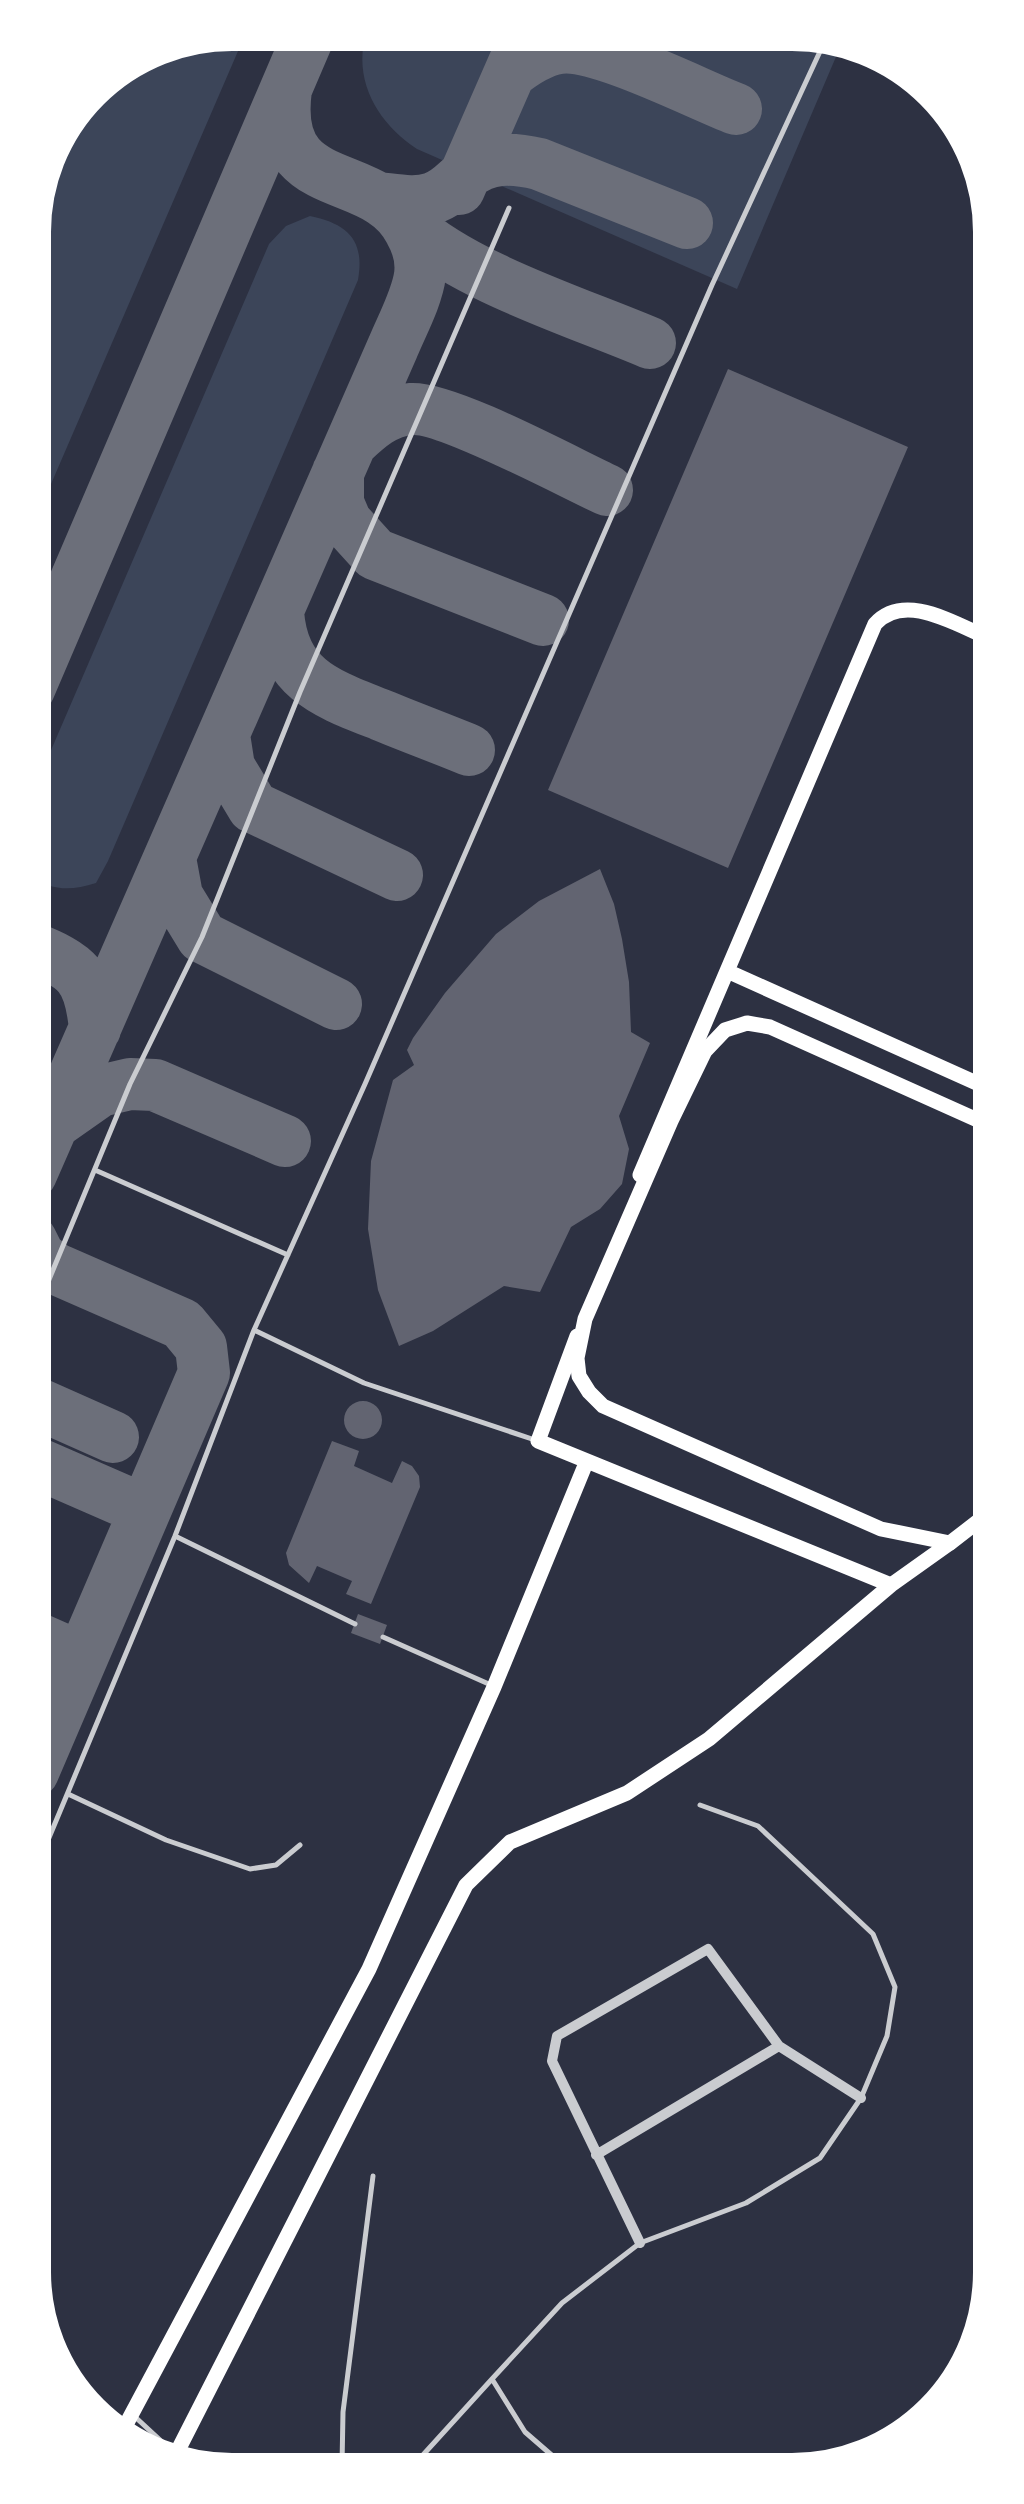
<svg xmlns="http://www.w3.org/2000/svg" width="1024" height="2504" viewBox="0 0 1024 2504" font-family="Montserrat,sans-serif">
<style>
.green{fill:#3c4559}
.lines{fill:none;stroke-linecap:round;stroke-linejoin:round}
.taxiway{stroke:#6c6f7a;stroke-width:52}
.building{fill:#626471}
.service{stroke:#caccd0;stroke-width:5}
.minor{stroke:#caccd0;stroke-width:10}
.secondary{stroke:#fff;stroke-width:15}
.primary{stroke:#fff;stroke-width:15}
.rim{fill:none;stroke:#fff;stroke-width:12}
</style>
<rect width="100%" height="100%" fill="#2d3142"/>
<!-- green -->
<path class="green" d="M232,28H248L29,535L28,218L48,142L97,79L154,43Z
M368,28L833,32L844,38L737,289L417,149C377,123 350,77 368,28Z
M310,216C348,224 365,240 358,280L108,861L96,883C70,891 53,891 30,876V799L269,244L286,226Z"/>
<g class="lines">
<!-- taxiway -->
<path class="taxiway" d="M510,73C524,62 540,51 559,48C596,42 697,94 736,109
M459,189L529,29
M379,198C397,200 416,204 433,198C448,193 454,184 465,175C488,156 512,158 539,164L687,223
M407,224C464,277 577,312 650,343
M351,443C368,427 385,411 411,409C446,406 568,472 607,490
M338,472V503L346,522L375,554L543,620
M278,612C283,679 325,693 381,715C410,727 440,738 469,750
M29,689L312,28
M224,735L229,767L253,807L397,875
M170,858L177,896L202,937L336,1004
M30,947C78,966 90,976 95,1029
M53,1124L100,1091L130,1084L155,1085L285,1141
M31,1174L393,347C402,325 417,298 420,275C422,259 418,245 410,231C375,162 271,202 286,89
M31,1240L39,1256L54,1268L182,1324L201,1347L204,1373L33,1772
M32,1401L113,1437
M32,1461L126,1502
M32,1636L66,1651"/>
</g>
<!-- building -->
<path class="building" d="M728,369L908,447L728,868L548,790Z
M600,869L614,904L622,939L629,982L631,1032L650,1043L619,1116L629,1149L622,1184L600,1209L571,1227L540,1292L504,1286L433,1331L399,1346L378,1290L368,1229L371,1161L393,1080L414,1065L407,1050L413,1038L445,993L496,934L539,901Z
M344 1420a19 19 0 1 1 38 0a19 19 0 1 1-38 0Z
M332,1441L359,1451L354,1466L392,1483L402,1461L412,1466L419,1476L420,1487L371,1604L346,1594L352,1581L317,1566L309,1583L289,1565L286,1553Z
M358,1614L387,1625L380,1644L351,1633Z"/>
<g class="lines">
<!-- service -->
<path class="service" d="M95,1170L288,1255
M31,1323L130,1084L202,937L300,692L509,208
M254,1330L364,1383L535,1440
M175,1536L355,1624
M383,1637L491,1685
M68,1794L166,1840L250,1869L276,1865L300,1845
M33,1876L175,1536L254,1330L365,1084L712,285L829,32
M133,2415L173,2452
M570,2471L525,2432L492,2379L562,2303L640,2243L746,2203L820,2158L861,2098L887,2036L895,1987L873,1934L758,1826L700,1805
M367,2472L342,2465L343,2412L373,2176
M394,2472L422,2456L492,2379"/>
<!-- minor -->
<path class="minor" d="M596,2155L779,2046
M640,2243L552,2061L557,2036L708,1949L779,2046L861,2098"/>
<!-- secondary -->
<path class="secondary" d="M727,971L875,624C905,591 956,625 991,639
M640,1175L727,971L992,1090
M577,1336L538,1441L891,1585L950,1543
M121,2434L369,1969L494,1687L586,1463
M172,2462L466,1885L510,1842L627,1793L709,1739L891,1585"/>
<!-- primary -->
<path class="primary" d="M993,1127L770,1027L747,1023L725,1030L705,1051L671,1121L585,1319L577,1358L579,1376L589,1392L603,1406L881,1529L950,1543L994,1509"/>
</g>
<!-- crop -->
<path d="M0 0H1024V2504H0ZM232 45H792A187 187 0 0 1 979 232V2272A187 187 0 0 1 792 2459H232A187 187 0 0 1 45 2272V232A187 187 0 0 1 232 45Z" fill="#fff" fill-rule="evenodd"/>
<path class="rim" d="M232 45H792A187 187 0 0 1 979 232V2272A187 187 0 0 1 792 2459H232A187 187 0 0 1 45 2272V232A187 187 0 0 1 232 45Z"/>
</svg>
